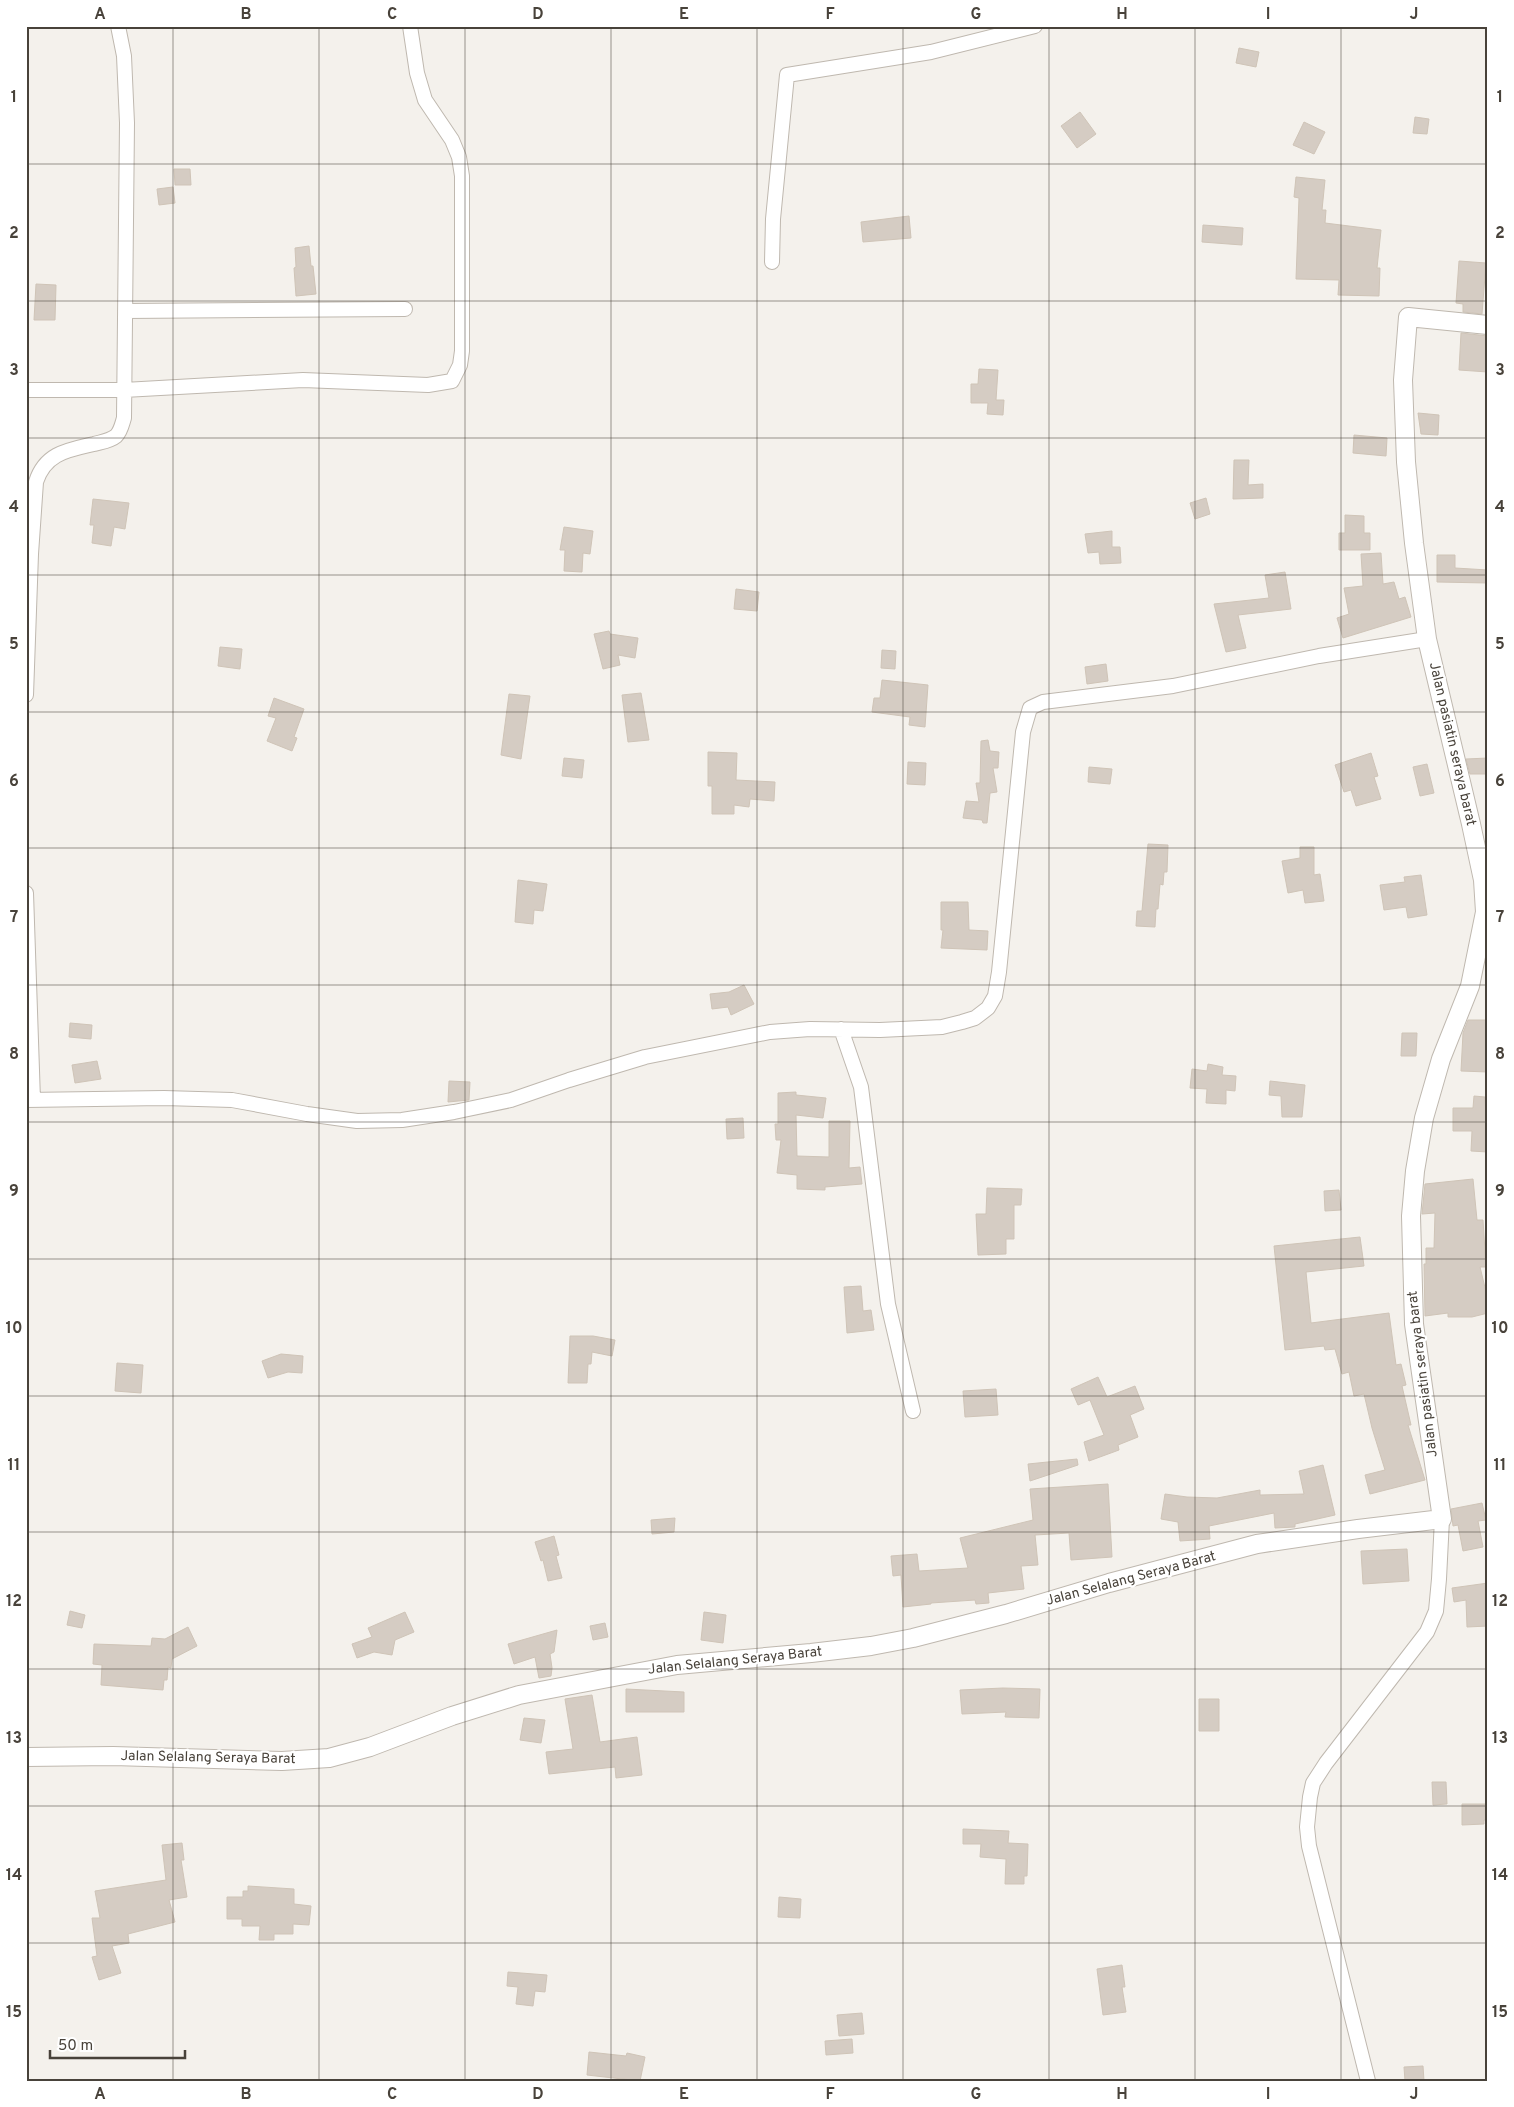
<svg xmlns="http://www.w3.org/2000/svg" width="1514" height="2107" viewBox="0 0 1514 2107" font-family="Overpass,sans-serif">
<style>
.building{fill:#d5ccc3;stroke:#cfc4b7}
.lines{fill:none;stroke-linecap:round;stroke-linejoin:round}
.minor-casing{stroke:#bfb8af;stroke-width:16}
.tertiary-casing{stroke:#bfb8af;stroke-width:20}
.minor{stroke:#fff;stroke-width:14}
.tertiary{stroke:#fff;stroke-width:18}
.grid{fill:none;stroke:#48423a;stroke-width:1;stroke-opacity:0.55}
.labels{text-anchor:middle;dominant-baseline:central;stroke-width:4.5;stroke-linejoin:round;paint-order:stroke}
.street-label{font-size:14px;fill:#48423a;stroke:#fff}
.neatline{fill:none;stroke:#48423a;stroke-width:2}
.grid-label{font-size:16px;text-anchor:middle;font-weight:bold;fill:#48423a}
</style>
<rect width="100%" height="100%" fill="#f4f1ec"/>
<!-- building -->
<path class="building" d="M1239,48L1259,52L1256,67L1236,63Z
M1080,112L1096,134L1077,148L1061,126Z
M1415,117L1429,119L1427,134L1413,133Z
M1304,122L1325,132L1314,154L1293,145Z
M174,169H190L191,185H175Z
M1296,177L1325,180L1322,210H1326L1325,223L1381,230L1377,268H1380L1379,296L1338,295L1339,280L1296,279L1299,198L1294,197Z
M173,187L175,203L159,205L157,189Z
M909,216L911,238L863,242L861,222Z
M1203,225L1243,228L1242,245L1202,242Z
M309,246L311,266H313L316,294L296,296L294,268L296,267L295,248Z
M1459,261L1486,263L1482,314L1463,312V304L1456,303Z
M36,284L56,285L55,320H34Z
M1461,333L1488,336V372L1459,370Z
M979,369L998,370L996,400H1004L1003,415L987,414L988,403H971V384H978Z
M1418,413L1439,415L1438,435L1421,434Z
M1354,435L1387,438L1386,456L1353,453Z
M1234,460H1249L1248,485L1263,484V498L1233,499Z
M1206,498L1210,514L1195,519L1190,503Z
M93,499L129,503L125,529L114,527L111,546L92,543L94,525H90Z
M1345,515L1364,516V533H1370V550H1339V533H1345Z
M564,527L593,531L590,554L583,553L582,572L564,571L565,550H560Z
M1112,531V547H1120L1121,563L1100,564L1099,552L1088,553L1085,534Z
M1381,553L1383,584L1394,582L1399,599L1405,597L1411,617L1343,638L1337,618L1349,614L1344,588L1363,586L1361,554Z
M1437,555H1455V568L1488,570V583L1437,582Z
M1285,572L1291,609L1238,615L1246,648L1226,652L1214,604L1269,598L1265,575Z
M736,589L759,592L757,611L734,609Z
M609,631L610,634L638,638L635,658L618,655L620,665L603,669L594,634Z
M220,647L242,649L240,669L218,666Z
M882,650L896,651L895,669L881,668Z
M1106,664L1108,681L1087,684L1085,667Z
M882,680L928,685L925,727L909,725L910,717L872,712L874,698H880Z
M641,693L649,740L628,742L622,695Z
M509,694L530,696L521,759L501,755Z
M274,698L304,709L294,737L297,738L292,751L267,741L276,718L268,716Z
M988,740L990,751L999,752L998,768H993L997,792L990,793L987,823H983L982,820L963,818L966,801L979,802L976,783H980L981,741Z
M708,752L737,753L736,780L775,782L774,801L750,799L749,807L734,805V814H712V786H708Z
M1371,753L1378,776L1374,777L1381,799L1356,806L1351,790L1344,792L1335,765Z
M564,758L584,760L582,778L562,776Z
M1488,758V774H1470L1466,759Z
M908,762L926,763L925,785L907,784Z
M1427,764L1434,793L1420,796L1413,767Z
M1089,767L1112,769L1110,784L1088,782Z
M1148,844L1168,845L1167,872H1164L1163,885L1160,884L1158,909H1156L1155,927L1136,926L1137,911H1142Z
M1300,847H1314V875L1320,874L1324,901L1305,903L1303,890L1288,893L1282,861L1300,858Z
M1421,875L1427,915L1408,918L1406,907L1384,910L1380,885L1405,882L1404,877Z
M518,880L547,884L543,911L534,910L533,924L515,922Z
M941,902H968L969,930L988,931L987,950L941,948L943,930H941Z
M744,985L754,1004L731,1015L728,1007L712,1009L710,994L729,992Z
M1468,1020H1488V1072L1461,1071L1463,1033Z
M70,1023L92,1025L91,1039L69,1037Z
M1402,1033H1417L1416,1056H1401Z
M97,1061L101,1079L75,1083L72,1065Z
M1208,1064L1223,1067L1222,1075L1236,1076L1235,1091L1226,1090V1104L1206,1103L1207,1089L1190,1088L1192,1069L1207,1071Z
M449,1081L470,1082L469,1100L448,1102Z
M1270,1081L1305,1085L1302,1117H1282L1281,1096L1269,1095Z
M796,1092V1095L826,1098L823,1118L796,1115L797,1156L829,1157V1121H850L849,1168L860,1167L862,1184L825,1187V1190L797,1189V1175L777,1173L781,1140H776L775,1124H778V1093Z
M1474,1096L1485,1097L1488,1152L1471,1151L1472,1131H1453V1108H1473Z
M743,1118L744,1138L727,1139L726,1119Z
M1473,1179L1477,1220H1483L1486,1267H1480L1488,1300V1313L1472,1317H1448V1313L1425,1316L1424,1264H1426V1248H1434L1435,1213L1422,1214L1425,1184Z
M987,1188L1022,1189L1021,1205H1014V1239H1006V1254L978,1255L976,1214H986Z
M1339,1190L1341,1210L1325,1211L1324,1191Z
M1360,1237L1364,1266L1306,1272L1311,1323L1389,1313L1396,1365L1401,1364L1406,1385L1402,1386L1411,1425H1408L1425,1480L1370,1494L1365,1475L1385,1470L1372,1428L1364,1394L1354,1396L1349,1372L1342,1374L1335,1349L1325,1350L1324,1346L1285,1350L1274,1246Z
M861,1286L863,1311L871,1310L874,1330L847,1333L844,1287Z
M570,1336H593L615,1340L612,1356L592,1352L591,1364H588L587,1383H568Z
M281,1354L303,1356L302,1373L288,1372L268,1378L262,1361Z
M117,1363L143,1365L141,1393L115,1391Z
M1098,1377L1107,1397L1135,1386L1144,1409L1130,1415L1138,1437L1118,1445L1119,1450L1089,1461L1084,1442L1104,1435L1090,1400L1078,1405L1071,1389Z
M996,1389L998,1415L965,1417L963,1391Z
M1077,1459L1078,1465L1030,1481L1028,1464Z
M1323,1465L1335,1515L1295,1524V1527L1275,1528L1274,1513L1209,1526L1210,1539L1180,1541L1178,1522L1161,1519L1165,1494L1187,1497L1217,1498L1260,1490V1495L1304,1494L1299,1471Z
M1108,1484L1112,1557L1071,1560L1069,1533L1035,1535L1038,1565L1021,1566L1024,1589L988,1593L989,1603L976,1604L975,1600L931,1603V1604L903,1607L901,1575L893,1576L891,1556L917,1554L919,1571L968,1568L960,1538L1033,1520L1030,1489Z
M1482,1503L1486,1520L1478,1521L1483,1547L1463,1551L1458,1525L1453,1526L1451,1509Z
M675,1518L674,1532L652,1534L651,1520Z
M554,1536L559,1555L556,1556L562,1578L548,1581L543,1560L541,1561L535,1542Z
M1407,1549L1409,1581L1363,1584L1361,1551Z
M1488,1583V1626L1467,1627L1466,1600L1454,1602L1452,1588Z
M70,1611L85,1615L82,1628L67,1625Z
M405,1612L414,1632L395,1640L392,1655L374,1652L357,1658L352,1644L372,1637L368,1628Z
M704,1612L726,1615L723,1643L701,1640Z
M605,1623L608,1637L593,1640L590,1626Z
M188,1627L197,1646L172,1659L171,1668L168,1667L167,1680H164L163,1690L101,1685L102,1665L93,1664L94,1644L151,1646L152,1638L165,1639Z
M557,1630L554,1652L550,1654L552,1668L551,1676L539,1678L535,1657L514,1664L508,1644Z
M1003,1688L1040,1689L1039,1718L1005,1717L1006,1712L962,1714L960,1690Z
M626,1689L684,1692V1712H626Z
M592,1695L600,1742L637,1737L642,1775L616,1778L615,1767L549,1774L546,1752L573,1749L565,1699Z
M1199,1699H1219V1731H1199Z
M524,1718L545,1720L541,1743L520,1740Z
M1432,1782H1446L1447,1804L1433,1805Z
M1462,1804H1488V1820H1484V1824L1462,1825Z
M963,1829L1009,1831L1008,1843L1028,1844L1027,1876H1024V1884H1005L1006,1859L980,1857L981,1844H963Z
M182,1843L184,1860H181L187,1897L169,1900L175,1922L128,1934L129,1943L112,1946L121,1973L99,1980L92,1957L97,1956L92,1918H100L95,1891L166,1880L162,1845Z
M248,1886L294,1889V1904L311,1906L309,1925L293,1924V1934H274V1940H259L260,1926H242V1919H227V1897H243V1891H248Z
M779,1897L801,1899L800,1918L778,1917Z
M1122,1965L1125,1987H1122L1126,2012L1103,2015L1097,1969Z
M508,1972L547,1975L545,1992L535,1991L533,2006L516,2004L518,1987L507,1986Z
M862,2013L864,2034L839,2036L837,2015Z
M852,2039L853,2053L826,2055L825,2041Z
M589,2052L626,2056L627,2053L645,2057L640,2081L587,2075Z
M1423,2066L1424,2081H1405L1404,2067Z"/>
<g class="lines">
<defs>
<path id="minor" d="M772,262L773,219L787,75L931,52L1035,26
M125,311L405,309
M26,390H124L303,380L428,385L452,381L460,365L462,351V176L459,157L452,140L425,100L417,73L410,26
M26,695L31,554L36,482C45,453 68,450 94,444C101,442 110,441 116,436C121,431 122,424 124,418L127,123L124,56L118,26
M26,893L33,1100
M841,1029L861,1087L888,1304L913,1411
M26,1100L164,1098L232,1100L307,1114L357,1121L402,1120L454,1112L511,1100L569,1080L645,1057L770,1032L810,1029L880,1030L942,1027L962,1022L975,1018L988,1008L995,996L999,972L1023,732L1030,708L1043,702L1173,686L1319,656L1427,639
M1368,2081L1309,1846L1307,1827L1310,1797L1313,1783L1326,1763L1427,1632L1436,1611L1439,1579L1442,1519"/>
<path id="tertiary" d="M26,1757L113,1756L282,1761L329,1758L370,1747L452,1716L519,1695L677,1665L811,1653L871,1646L913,1638L1006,1614L1109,1583L1257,1544L1358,1529L1442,1519L1414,1324L1411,1216L1415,1171L1424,1118L1441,1059L1470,986L1485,912L1483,880L1471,824L1427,639L1414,543L1406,462L1403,380L1408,317L1488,325"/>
</defs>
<!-- minor casing -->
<use href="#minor" class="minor-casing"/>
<!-- tertiary casing -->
<use href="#tertiary" class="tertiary-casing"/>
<!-- minor -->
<use href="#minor" class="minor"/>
<!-- tertiary -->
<use href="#tertiary" class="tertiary"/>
</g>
<!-- grid -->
<path class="grid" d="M173,26V2081M319,26V2081M465,26V2081M611,26V2081M757,26V2081M903,26V2081M1049,26V2081M1195,26V2081M1341,26V2081M26,164H1488M26,301H1488M26,438H1488M26,575H1488M26,712H1488M26,848H1488M26,985H1488M26,1122H1488M26,1259H1488M26,1396H1488M26,1532H1488M26,1669H1488M26,1806H1488M26,1943H1488"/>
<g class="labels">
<!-- street labels -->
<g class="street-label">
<text transform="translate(1452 744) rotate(77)">Jalan pasiatin seraya barat</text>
<text transform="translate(1423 1374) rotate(-97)">Jalan pasiatin seraya barat</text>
<text transform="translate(1131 1579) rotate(-15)">Jalan Selalang Seraya Barat</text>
<text transform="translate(735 1661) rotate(-6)">Jalan Selalang Seraya Barat</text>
<text transform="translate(208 1758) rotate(1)">Jalan Selalang Seraya Barat</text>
</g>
</g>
<!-- border -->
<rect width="1514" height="2107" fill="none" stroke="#ffffff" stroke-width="55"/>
<!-- scale -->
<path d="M50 2050v8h135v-8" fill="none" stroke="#48423a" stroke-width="2.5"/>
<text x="58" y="2050" font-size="15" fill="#48423a" stroke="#ffffff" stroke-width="4" paint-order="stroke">50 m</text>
<rect x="28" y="28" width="1458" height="2052" class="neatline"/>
<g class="grid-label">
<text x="100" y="19">A</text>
<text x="246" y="19">B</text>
<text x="392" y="19">C</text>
<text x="538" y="19">D</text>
<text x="684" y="19">E</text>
<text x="830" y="19">F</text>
<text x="976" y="19">G</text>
<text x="1122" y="19">H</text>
<text x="1268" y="19">I</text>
<text x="1414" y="19">J</text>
<text x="14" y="102">1</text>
<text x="1500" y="102">1</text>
<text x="14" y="238">2</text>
<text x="1500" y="238">2</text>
<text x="14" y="375">3</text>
<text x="1500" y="375">3</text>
<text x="14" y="512">4</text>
<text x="1500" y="512">4</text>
<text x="14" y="649">5</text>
<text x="1500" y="649">5</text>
<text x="14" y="786">6</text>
<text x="1500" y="786">6</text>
<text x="14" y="922">7</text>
<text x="1500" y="922">7</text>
<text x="14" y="1059">8</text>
<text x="1500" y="1059">8</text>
<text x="14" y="1196">9</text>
<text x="1500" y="1196">9</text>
<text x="14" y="1333">10</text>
<text x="1500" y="1333">10</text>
<text x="14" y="1470">11</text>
<text x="1500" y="1470">11</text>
<text x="14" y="1606">12</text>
<text x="1500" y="1606">12</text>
<text x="14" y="1743">13</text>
<text x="1500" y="1743">13</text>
<text x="14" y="1880">14</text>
<text x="1500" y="1880">14</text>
<text x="14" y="2017">15</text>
<text x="1500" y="2017">15</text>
<text x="100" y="2099">A</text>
<text x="246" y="2099">B</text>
<text x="392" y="2099">C</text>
<text x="538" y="2099">D</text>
<text x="684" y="2099">E</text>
<text x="830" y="2099">F</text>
<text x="976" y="2099">G</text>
<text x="1122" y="2099">H</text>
<text x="1268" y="2099">I</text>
<text x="1414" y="2099">J</text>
</g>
</svg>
